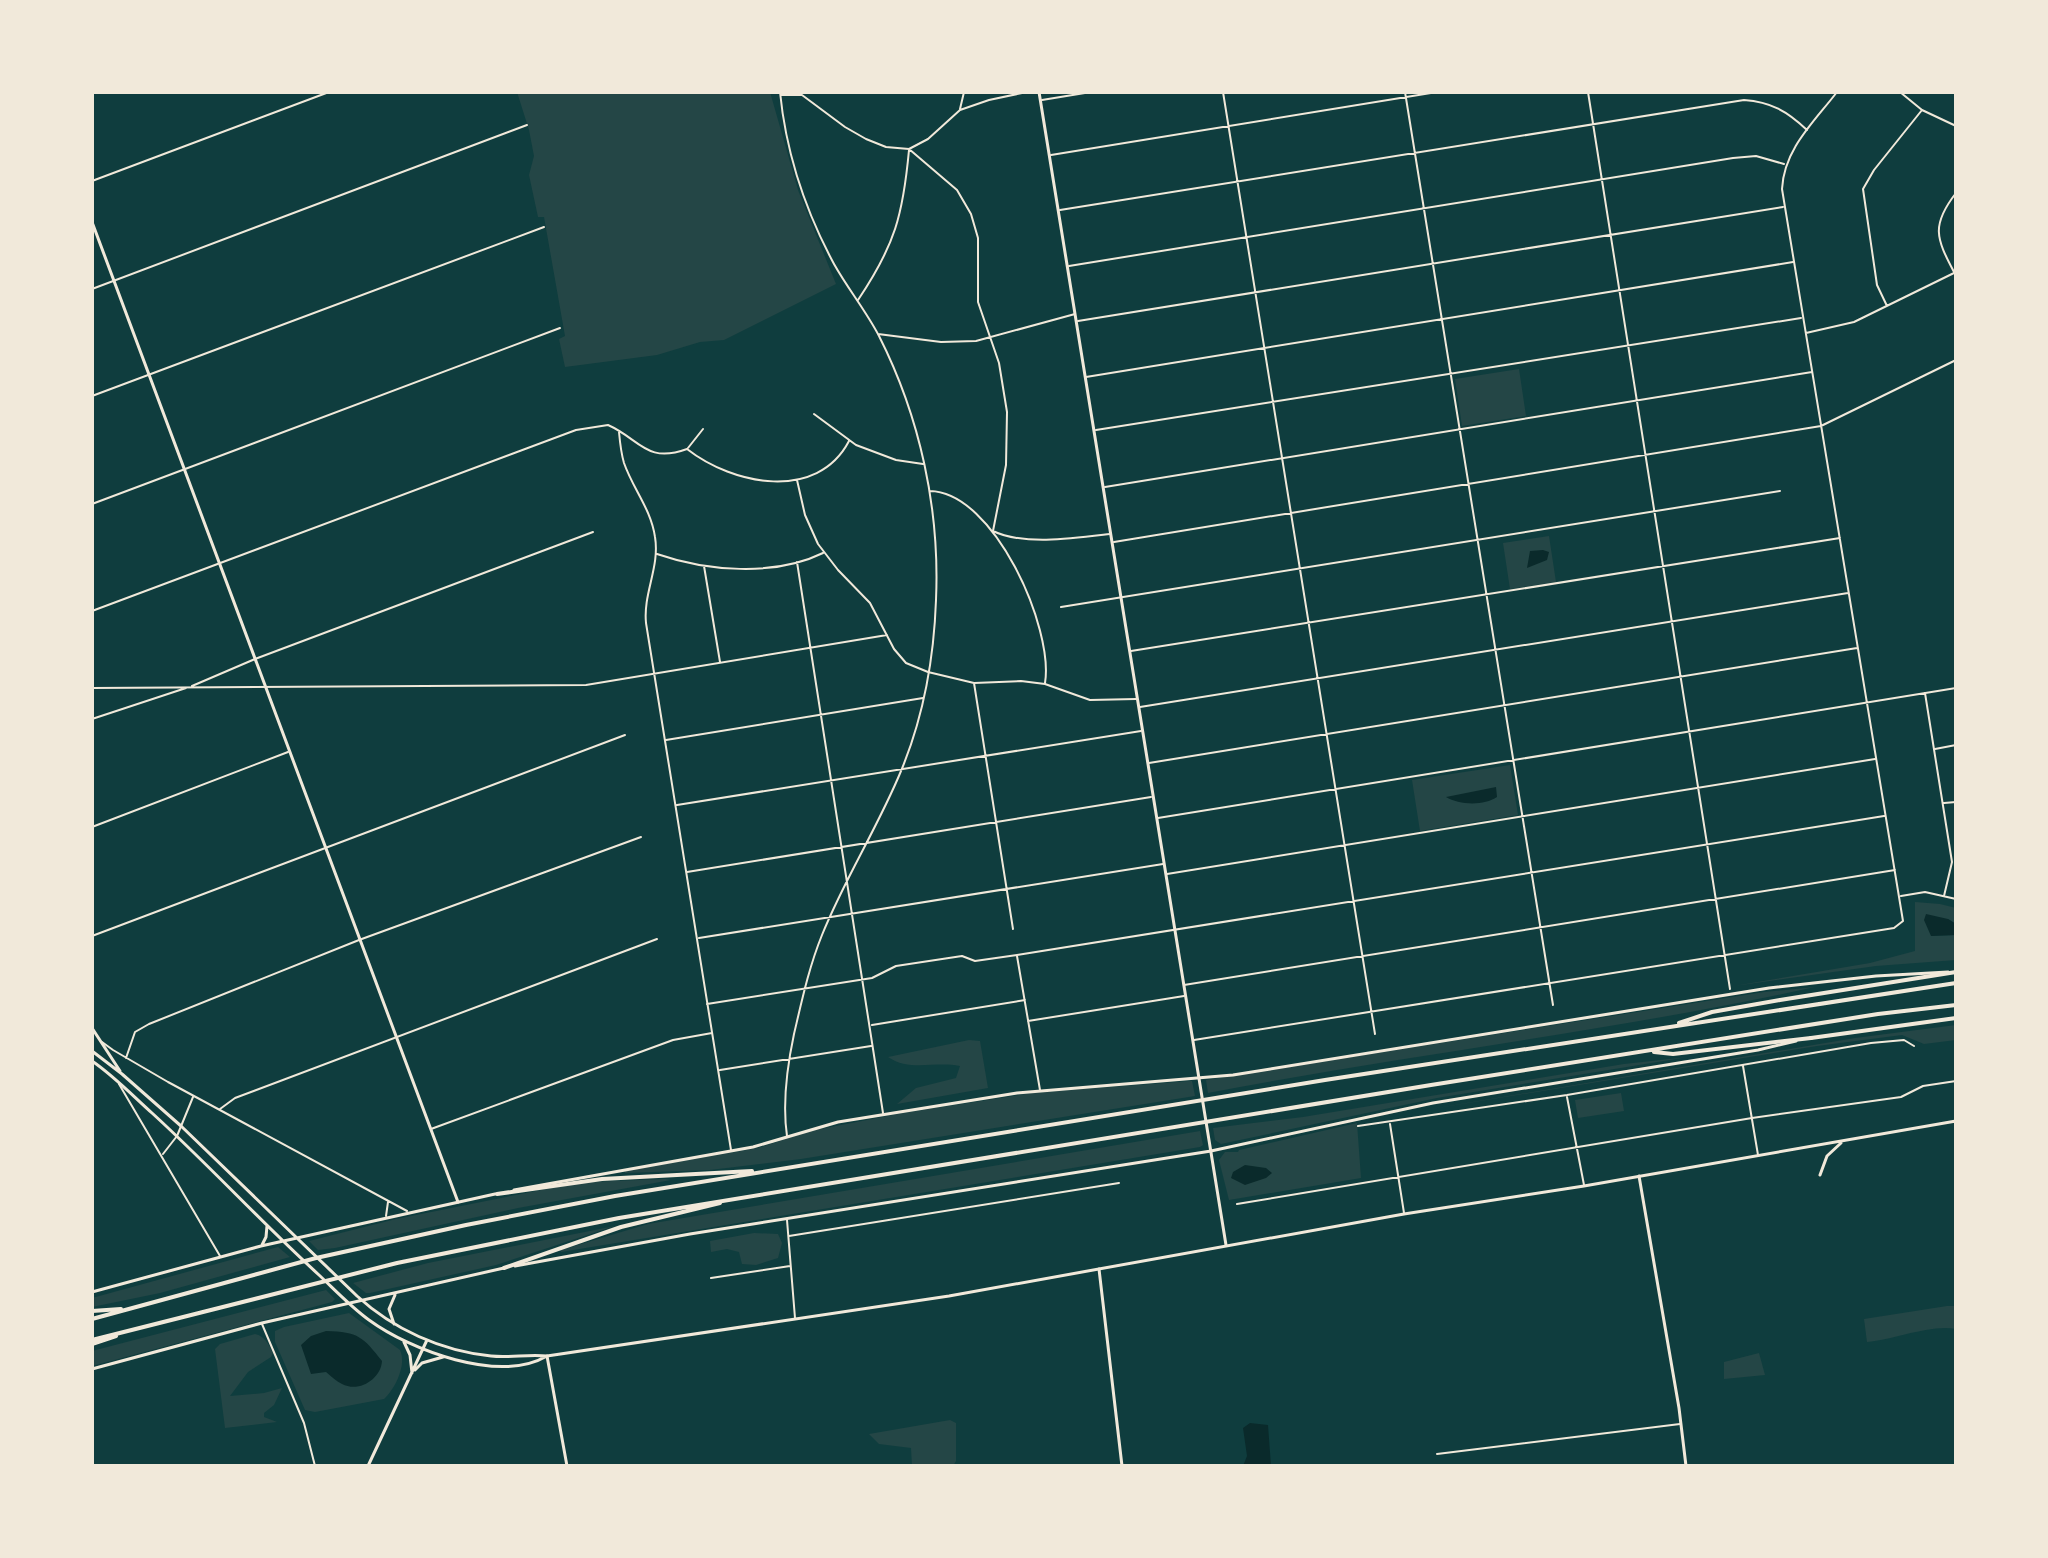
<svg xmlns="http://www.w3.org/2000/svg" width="2048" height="1558" viewBox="0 0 2048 1558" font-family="Inter,sans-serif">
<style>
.green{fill:#244646}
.water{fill:#0a2a2b}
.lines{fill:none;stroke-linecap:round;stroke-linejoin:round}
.minor{stroke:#f1e9da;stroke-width:2}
.tertiary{stroke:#f1e9da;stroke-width:3}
.secondary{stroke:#f1e9da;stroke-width:3}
.trunk{stroke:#f1e9da;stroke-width:4}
.motorway{stroke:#f1e9da;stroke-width:4}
</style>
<rect width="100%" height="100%" fill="#0f3d3e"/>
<!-- green -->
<path class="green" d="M517,92H770L798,190L836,284L724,340L700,342L657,355L565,367L559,339L565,336L544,217H538L529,175L534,156L529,130Z
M1519,369L1526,416L1462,426L1455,379Z
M1549,536L1556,582L1510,589L1503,543Z
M1510,765L1518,815L1420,831L1412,780Z
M1915,902L1940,904L1956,908V924L1948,919L1931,936L1956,935V960L1876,966L1734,986L1870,963L1915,951Z
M1815,987C1615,1031 1410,1054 1208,1093L1206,1080L1764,992Z
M1956,1025V1040L1924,1044L1902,1035L1817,1046L1407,1113L1855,1038Z
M969,1040L980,1041L988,1088L897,1104L916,1088L956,1078L960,1066C934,1061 910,1072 888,1057Z
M1688,1057L1437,1098L1221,1144L1215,1140L1213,1128L1303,1117L1624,1064Z
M1190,1081H1192L1195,1096L801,1159L710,1170L625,1173V1171L758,1148L810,1131L903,1113L1032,1093Z
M1621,1093L1624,1111L1578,1118L1575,1100Z
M1357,1123L1361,1178L1229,1200L1219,1160L1225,1152H1238L1239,1150Z
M1200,1131L1203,1145L1200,1147L561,1252V1250L648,1224Z
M665,1179L671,1180L518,1208L335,1248L318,1250L309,1241L396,1219L551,1188L587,1182Z
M615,1226L496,1265L370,1293H366L353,1283L428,1263Z
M754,1233L778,1234L782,1243L778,1258L756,1265L742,1264L739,1252L727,1249L711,1252L710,1241Z
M278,1247L290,1257L160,1293L92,1307V1298Z
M326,1290L335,1299L332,1302L92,1366V1351Z
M1947,1306H1956V1329C1930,1324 1894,1340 1867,1342L1864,1319Z
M349,1313L400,1350C407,1365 395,1389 384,1399L315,1412L305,1410L275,1342V1331L284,1327Z
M255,1334C265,1336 269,1345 273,1353L271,1357L248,1372L230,1396L264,1393L282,1388L274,1405L264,1413V1417L277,1422L225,1428L215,1349L220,1344Z
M1759,1353L1765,1375L1724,1379V1362Z
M950,1420L956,1423V1461L953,1466H912L911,1448L879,1444L869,1434Z"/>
<!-- water -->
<path class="water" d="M1543,550L1549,552L1547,560L1527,568L1530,551Z
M1496,787L1497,797C1484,806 1459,805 1446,797Z
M1926,914L1948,919L1956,924V935L1931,936L1924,920Z
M1245,1165L1266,1168L1272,1173L1266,1178L1245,1185L1231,1178L1233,1172Z
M326,1331C359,1332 363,1337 382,1361C381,1379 359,1393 342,1384C336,1381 331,1376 326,1372L311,1374L301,1345L311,1336Z
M1250,1423L1268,1425L1271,1466H1243L1247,1456L1243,1428Z"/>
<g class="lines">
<!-- minor -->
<path class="minor" d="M780,92C786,153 805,210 834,264C848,289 866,311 879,336C920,417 940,509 936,600C934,657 923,718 901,771C878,827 845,878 822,935C809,967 802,1000 794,1034C787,1067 782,1102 787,1136
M1223,92L1375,1034
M1405,92L1553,1005
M1588,92L1730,989
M1900,92L1922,110L1956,126
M781,95H802L845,127L866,139L886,147L909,149L928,139L960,110L989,100L1027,92
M1042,100L1091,92
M960,109L964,92
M909,149L957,190L971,214L978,238V302L999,363L1007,412L1006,465L993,531C1023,546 1077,538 1110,534
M1051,155L1437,92
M92,181L329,92
M1060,210L1744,100C1771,102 1787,111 1807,130
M1069,266L1733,158L1756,156L1784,164
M1954,272C1936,238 1931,225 1956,193
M92,289L527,125
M858,300C895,245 903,215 909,150
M1887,306L1877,285L1863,189L1874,170L1922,110
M1078,321L1783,207
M1806,333L1854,322L1956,272
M878,334L941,342L976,341L1075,314
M1086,377L1793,262
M92,396L544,227
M814,414L856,445L896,460L923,464
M1096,430L1801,318
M619,432C620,443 621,453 624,463C633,489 651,509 655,537C660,567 643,593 646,623L731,1150
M688,448L703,429
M797,480L805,515L818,544L838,570L870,603L894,649L906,663L928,672L974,683L1021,681L1045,684L1090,700L1136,699
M1105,487L1812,372
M930,491C994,492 1054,628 1045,683
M92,504L560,328
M1114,542L1821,426L1956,360
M657,554C706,571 774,577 823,553
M797,562L883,1113
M704,566L720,662
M1061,607L1780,491
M92,611L576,430L608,425C640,439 646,464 687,449C733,485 817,502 849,441
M1131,651L1840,538
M974,683L1013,929
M192,686L255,659L593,532
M92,688L586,685L887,635
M1925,693L1952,862L1944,896
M1140,707L1848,593
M92,719L186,688
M666,740L923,698
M1935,749L1956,745
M1149,763L1857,648
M1944,803L1956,802
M677,805L1141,731
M1158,818L1956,688
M92,827L288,752
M687,872L1151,797
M1167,874L1875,759
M1901,896L1925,892L1956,899
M92,936L625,735
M699,938L1163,864
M1017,956L1040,1090
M1184,985L1895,870
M707,1004L872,978L896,966L962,956L975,961L1017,955L1884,816
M1028,1021L1184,996
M872,1025L1025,1000
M1194,1040L1894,928L1903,921L1782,189C1784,149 1814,122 1837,92
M102,1042L113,1050L168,1082L407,1211
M126,1058L135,1032L149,1024L359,940L641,837
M1743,1066L1758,1155
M720,1070L871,1046
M119,1084L220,1256
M1567,1097L1584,1185
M220,1109L235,1098L657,939
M1390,1124L1404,1213
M1358,1126L1567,1095L1871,1043L1904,1040L1914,1046
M431,1129L673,1040L712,1033
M163,1154L177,1136L193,1097
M1237,1204L1752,1118L1901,1097L1923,1086L1956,1081
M386,1216L388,1202
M787,1220L795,1318
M789,1236L1119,1183
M711,1278L790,1266
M262,1324L304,1423L315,1466
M1437,1454L1680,1424"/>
<!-- tertiary -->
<path class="tertiary" d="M1039,92L1226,1245
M92,222L458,1202
M1639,1176L1679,1408L1686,1466
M1099,1269L1122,1466
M547,1356L567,1466"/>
<!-- secondary -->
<path class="secondary" d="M92,1028L120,1071
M92,1051L122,1074L181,1126L357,1296C393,1329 441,1351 491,1356C510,1358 528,1354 547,1356L949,1296L1404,1214L1584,1186L1956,1121
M92,1061C114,1076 133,1096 152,1113C209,1165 262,1223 319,1275C335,1290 351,1307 369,1320C410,1350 499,1384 547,1356
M1820,1175L1827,1156L1841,1143
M514,1190L753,1147L838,1122L1017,1093L1233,1075L1769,988L1876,976L1948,972
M262,1245L266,1237L267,1226
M515,1266L690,1234L1211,1151L1433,1103L1758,1050L1796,1041
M92,1292L261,1246L495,1194
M394,1324L389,1309L395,1295
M404,1342L410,1355L412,1373
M92,1369L262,1323L504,1268
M415,1370L422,1363L443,1357
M368,1466L427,1340"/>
<!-- trunk -->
<path class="trunk" d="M1811,1038L1956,1018"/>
<!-- motorway -->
<path class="motorway" d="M1679,1023L1712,1012L1780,1000L1956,972
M1654,1052L1673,1054L1811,1038
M497,1194L602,1179L752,1171
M504,1268L621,1227L720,1203
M92,1311L121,1309
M92,1319L316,1258L466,1225L615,1196L1325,1080L1956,983
M92,1340L397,1263L619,1218L1431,1085L1878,1014L1956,1005
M92,1344L116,1336"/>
</g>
<!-- border -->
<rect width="2048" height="1558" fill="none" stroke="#f1e9da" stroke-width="188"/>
</svg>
